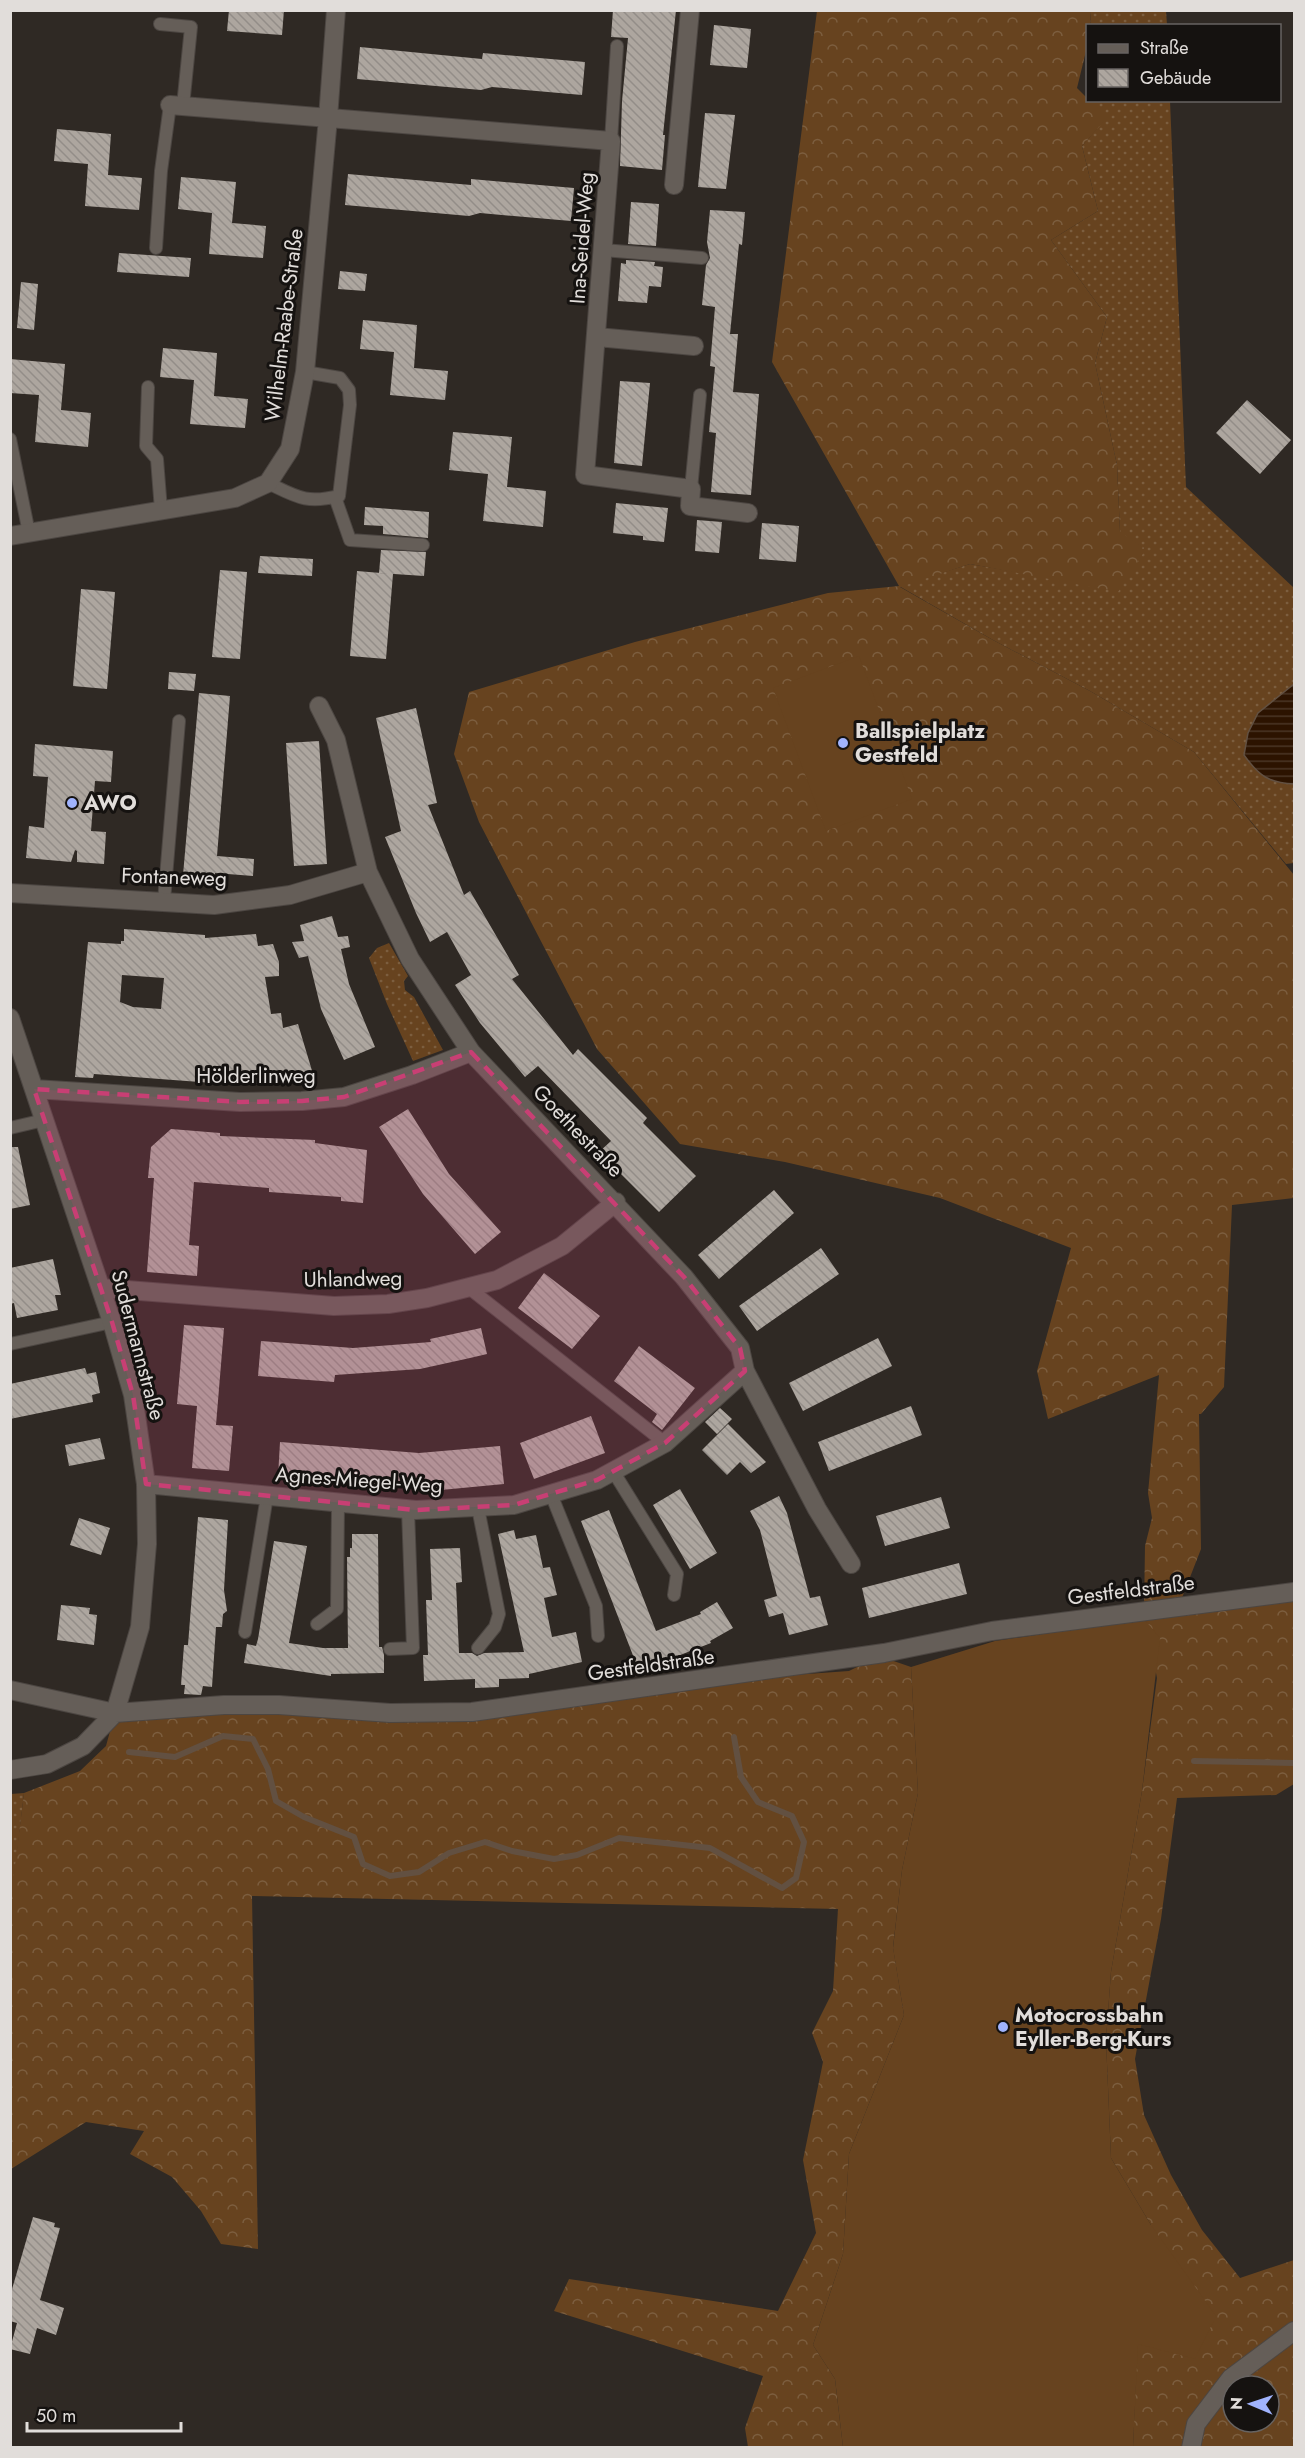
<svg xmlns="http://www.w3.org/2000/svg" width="1305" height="2458" viewBox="0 0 1305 2458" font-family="Jost,sans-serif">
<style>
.grass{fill:url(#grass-dots)}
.forest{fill:url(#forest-crowns);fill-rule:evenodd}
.pitch{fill:#67431f}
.water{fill:url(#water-rules);stroke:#625041;stroke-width:1.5}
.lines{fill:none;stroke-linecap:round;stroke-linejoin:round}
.stream{stroke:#625041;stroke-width:6}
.building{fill:url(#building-back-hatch);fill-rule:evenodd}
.lane-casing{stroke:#4c4642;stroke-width:14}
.street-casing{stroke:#4c4642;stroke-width:20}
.lane{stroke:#655e58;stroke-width:12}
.street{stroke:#655e58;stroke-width:18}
.marked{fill:#c83f74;fill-opacity:0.2;stroke:#c83f74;stroke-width:4.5;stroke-dasharray:12 8;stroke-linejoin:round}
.poi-dot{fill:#a0b3fd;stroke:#151210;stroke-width:2}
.labels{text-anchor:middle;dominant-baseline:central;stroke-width:6;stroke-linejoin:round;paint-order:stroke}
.street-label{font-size:21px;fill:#e1ddda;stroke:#151210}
.poi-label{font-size:21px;font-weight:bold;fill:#e1ddda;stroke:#151210;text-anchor:start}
</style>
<defs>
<pattern id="grass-dots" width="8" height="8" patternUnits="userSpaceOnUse" patternTransform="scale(1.5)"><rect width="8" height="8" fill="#67431f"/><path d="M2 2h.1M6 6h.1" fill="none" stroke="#7c5e3f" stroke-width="1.8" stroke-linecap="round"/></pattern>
<pattern id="forest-crowns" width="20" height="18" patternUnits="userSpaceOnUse" patternTransform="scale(1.5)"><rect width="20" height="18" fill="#67431f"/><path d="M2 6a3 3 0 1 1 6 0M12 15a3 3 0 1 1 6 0" fill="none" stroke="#7c5e3f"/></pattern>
<pattern id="water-rules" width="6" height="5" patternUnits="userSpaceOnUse" patternTransform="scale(1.5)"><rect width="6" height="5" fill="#2c1300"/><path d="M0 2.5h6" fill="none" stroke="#4a3525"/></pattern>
<pattern id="building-back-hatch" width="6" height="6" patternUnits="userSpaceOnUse" patternTransform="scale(1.5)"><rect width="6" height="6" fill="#ada69f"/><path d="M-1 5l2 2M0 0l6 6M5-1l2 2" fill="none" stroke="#938d88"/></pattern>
</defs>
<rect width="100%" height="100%" fill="#2f2924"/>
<!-- grass -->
<path class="grass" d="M1091,11H1166L1167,25L1090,26Z
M1089,101H1170L1186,487L1294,588V863L1286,864L1194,752L1090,691L993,640L899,586L970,564L1039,576L1145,549L1120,533L1117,465L1095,363L1107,317L1051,240L1098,211L1082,146L1106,118Z
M389,943L408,976L404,981L405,990L414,997L443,1050L413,1061L387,1004L369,958L377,948Z
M24,1793L11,1906V1794Z"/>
<!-- forest -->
<path class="forest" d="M817,11H1091L1090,25L1088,26L1087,47L1077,88L1107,118L1082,146L1098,211L1051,240L1107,317L1095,363L1117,465L1120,532L1146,549L1118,592L970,564L900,587L993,640L1090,691L1194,752L1294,875V1198L1232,1205L1224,1387L1201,1414H1199L1201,1549L1178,1608L1294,1592V1784L1276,1795L1177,1798L1161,1919L1135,2059L1144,2115L1171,2175L1202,2230L1240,2278L1294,2260V2447H1133L1137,2343L1151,2225L1111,2158L1106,2040L1111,1972L1142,1791L1157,1678L1144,1611L1145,1546L1152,1518L1148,1493L1159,1375L1048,1419L1037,1371L1071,1248L940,1198L785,1162L680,1144L597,1049L479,822L454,754L469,692L635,642L828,593L899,586L772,362ZM1233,2386H1269V2422H1233Z
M879,1656L911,1667L918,1793L902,1870L893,1947L904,2015L849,2154L843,2254L813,2345L835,2379L843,2447H748L745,2428L763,2376L554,2311L569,2279L778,2311L816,2233L803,2160L823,2062L812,2033L833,1991L838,1909L252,1896L258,2249L221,2244L201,2211L172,2177L130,2154L144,2131L86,2122L11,2169L10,1906L24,1793L80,1771L106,1746L115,1713H390L697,1682L849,1671Z"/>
<!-- pitch -->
<path class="pitch" d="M859,656L912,799L826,831L773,688Z
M1144,1619L1160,1638L1142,1791L1111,1972L1106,2040L1111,2158L1151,2225L1216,2316L1195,2359L1138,2344L1133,2447H843L835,2379L813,2345L843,2254L849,2154L904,2015L893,1948L902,1870L918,1793L911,1667L995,1641Z"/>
<!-- water -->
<path class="water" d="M1294,684V784C1269,783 1259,776 1244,755L1248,733L1258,713Z"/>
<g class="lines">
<!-- stream -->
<path class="stream" d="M129,1752L175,1757L223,1736L253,1739L268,1769L276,1801L304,1817L354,1837L363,1864L390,1876L419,1872L449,1853L485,1842L512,1851L554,1859L577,1855L619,1838L710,1848L782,1888L796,1878L804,1842L792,1816L758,1802L741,1777L734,1737
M1194,1761L1294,1763"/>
</g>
<!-- building -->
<path class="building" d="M229,10H284L282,35L227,31Z
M613,10H676L663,135H665L662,170L620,166L622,101L628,38L611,37Z
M714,25L751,29L747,68L710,65Z
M360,47L482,59L483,53L585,62L582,95L492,87L481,90L357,79Z
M705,113L735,115L726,189L698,187Z
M57,129L111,134L108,175L142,178L139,210L85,206L88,164L54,161Z
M348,174L471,185V179L574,188L571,221L480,213L469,216L345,205Z
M181,177L236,182L232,223L266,226L263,258L209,254L212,213L178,209Z
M631,202L659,204L656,246L628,244Z
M710,210L745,212L742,245L739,244L730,334H738L733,392L759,394L751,495L711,492L716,433L709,432L715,367L710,366L715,307L702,305L706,265L710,258L707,242Z
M119,253L191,258L189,277L117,272Z
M626,260L655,262L654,266L663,267L661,287L649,286L647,303L618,301L621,263L626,264Z
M340,271L367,274L365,291L338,289Z
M21,282L38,284L34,330L17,328Z
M363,320L417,325L414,368L448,371L445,400L390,395L394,352L360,349Z
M163,348L217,353L214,396L248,399L245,428L190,424L194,380L160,377Z
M10,359L65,364L61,410L91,413L88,447L35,442L39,395L10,393Z
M620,381L650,383L642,466L614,463Z
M1247,400L1291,440L1260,474L1216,433Z
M453,432L512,437L507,487L546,491L543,527L483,521L488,474L449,470Z
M616,503L668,508L664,542L643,540V536L613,533Z
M365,507L429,512L428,538L383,534V526L364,525Z
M697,520L722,522L719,553L695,551Z
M762,523L799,526L796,562L759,559Z
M381,550L426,552L424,576L379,573Z
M260,556L313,559L312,576L258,573Z
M220,570L247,572L240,659L212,657Z
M357,571L393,574L386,659L350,656Z
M81,589L115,592L107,689L73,686Z
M169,672L196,674L194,691L168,689Z
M199,693L230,696L217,856L254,859L253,876L215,873V878L183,875Z
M416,708L437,803L428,805L464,895L470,891L519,975L512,979L573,1055L578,1049L647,1118L643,1123L696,1176L659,1212L599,1152L611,1141L538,1066L525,1077L480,1023L455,985L471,975L447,932L430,942L416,913L385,837L401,831L376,718Z
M319,741L327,864L294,866L286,743Z
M35,744L113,751L111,782L95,781L91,831L106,832L104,864L77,862V851L75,850L71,862L26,858L29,826L44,828L48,777L33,776Z
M332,916L338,937L348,936L350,947L341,949L349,984L375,1047L344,1060L321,1009L308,956L299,958L292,942L304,941L300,925Z
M124,929L205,935V938L256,934L258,946L273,944L279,962V976L265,977L271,1014L281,1013L283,1028L298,1024L313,1074L262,1084H226L94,1074L93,1078L75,1077L88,942L121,944V941H124ZM122,975L164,978L161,1009L133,1007L120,1002Z
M408,1109L449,1174L501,1232L475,1254L423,1194L379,1127Z
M171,1129L220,1133V1136L315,1140V1143L367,1150L363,1203L341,1201V1197L269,1192V1188L194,1182L189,1245L199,1246L197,1276L147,1272L154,1178H148L151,1147Z
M10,1147H18L30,1205L10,1209Z
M774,1190L794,1213L719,1279L698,1255Z
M821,1248L839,1274L757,1331L739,1306Z
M53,1259L61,1295H55L58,1310L17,1318L14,1303L10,1304V1268Z
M544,1273L600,1316L572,1349L518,1308Z
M184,1325L224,1328L216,1425L233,1426L229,1471L192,1468L197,1406L177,1404Z
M481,1328L487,1354L470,1358L420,1369L335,1375L334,1382L258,1376L261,1341L353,1348L431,1342L430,1339Z
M878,1338L892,1366L803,1411L789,1383Z
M639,1346L695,1388L662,1430L652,1422L657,1414L614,1381Z
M85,1368L87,1374L96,1372L100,1393L92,1395L93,1402L10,1419V1384Z
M911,1406L922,1435L829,1471L818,1442Z
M720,1408L732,1419L717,1434L705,1422Z
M591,1416L605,1453L534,1479L520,1443Z
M728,1424L766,1462L751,1473L740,1462L727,1475L702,1450Z
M100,1438L105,1459L69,1466L65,1445Z
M280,1442L419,1453L500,1446L504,1484L441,1490L278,1477Z
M680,1489L717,1553L690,1569L653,1505Z
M779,1496L787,1513L810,1598L820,1596L828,1625L789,1635L783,1613L769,1617L764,1600L777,1596L760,1530L750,1511Z
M941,1497L950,1528L885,1546L876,1516Z
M609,1510L656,1631L701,1614L700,1612L717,1602L733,1628L710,1641L711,1643L639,1671L581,1521Z
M198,1517L228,1520L224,1590L227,1611L223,1614L222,1627H216L212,1687L203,1686L201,1695L184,1694L185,1685H181L184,1645H188Z
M79,1518L110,1528L101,1555L70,1545Z
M514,1530L516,1539L536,1535L543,1568L550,1567L557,1595L544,1598L552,1637L576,1632L582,1662L529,1674V1678L499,1679V1687L475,1688V1679L424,1681L423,1655H428L426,1600H432L430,1549L460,1548L462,1582L456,1583L459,1653H472L477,1656L484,1653L524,1652L498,1534Z
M352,1534H378L379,1647H382L384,1655V1673L331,1674V1676L244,1663L247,1644L256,1646L258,1639L274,1541L307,1546L289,1643L323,1648H348L347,1557H350V1548H352Z
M959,1563L967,1594L869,1618L862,1588Z
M61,1605L90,1608L89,1614L97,1615L94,1645L57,1640Z
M33,2217L55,2223L54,2227L60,2228L40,2300L64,2308L56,2335L37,2328L30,2354L10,2349L17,2323L10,2321V2296Z"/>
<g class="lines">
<defs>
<path id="lane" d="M160,24L191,27L183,106
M611,141L617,46
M156,248L161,171L170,105
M603,250L702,258
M148,387L146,446L157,459L161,510
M10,439L29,533
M268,483C297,497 306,504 339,496L350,405L349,390L340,378L305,372
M691,489L700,395
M335,497L350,540L423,545
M164,901L179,721
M10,1128L44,1120
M469,1288L665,1443
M10,1344L112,1322
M613,1471L677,1574L674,1595
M551,1494L596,1606L598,1636
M478,1508L499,1614L495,1627L478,1648
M317,1624L337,1609L338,1503
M245,1632L267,1496
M390,1649L413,1648L408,1510"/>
<path id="street" d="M170,105L611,141L585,475L691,489L690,506L748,513
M674,185L690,10
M597,337L694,346
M10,536L235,498L268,483L290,449L305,372L328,118L336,10
M319,706L336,740L368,872L410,959L471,1052L684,1277L740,1348L745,1371L817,1509L851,1564
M10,893L214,905L290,895L368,872
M10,1018L112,1322L133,1395L146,1484L147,1544L140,1627L115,1713L83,1746L47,1764L10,1770
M34,1089L240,1102L302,1101L344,1097L412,1075L471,1052
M101,1288L334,1306L388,1304L427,1298L497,1280L562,1246L616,1202
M146,1484L416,1510L514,1505L597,1480L665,1443L745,1371
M10,1690L115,1713L224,1705H279L390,1713L472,1712L884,1653L992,1631L1294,1592
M1191,2448L1196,2424L1231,2378L1294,2331"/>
</defs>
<!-- lane casing -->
<use href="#lane" class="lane-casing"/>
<!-- street casing -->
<use href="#street" class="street-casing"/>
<!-- lane -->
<use href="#lane" class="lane"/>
<!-- street -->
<use href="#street" class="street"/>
</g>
<!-- marked area -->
<path class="marked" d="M471,1052L684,1277L740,1348L745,1371L665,1443L597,1480L514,1505L416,1510L146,1484L133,1395L112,1322L34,1089L240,1102L302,1101L344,1097Z"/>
<!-- markers -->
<g class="poi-dot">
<circle cx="843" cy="743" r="6"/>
<circle cx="72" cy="803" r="6"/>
<circle cx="1003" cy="2027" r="6"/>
</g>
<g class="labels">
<!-- street labels -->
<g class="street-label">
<text transform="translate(582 238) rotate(-86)">Ina-Seidel-Weg</text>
<text transform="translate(284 325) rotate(-83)">Wilhelm-Raabe-Straße</text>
<text transform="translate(174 877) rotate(2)">Fontaneweg</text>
<text x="256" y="1076">Hölderlinweg</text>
<text transform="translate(578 1131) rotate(46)">Goethestraße</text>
<text transform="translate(353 1279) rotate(-1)">Uhlandweg</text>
<text transform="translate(138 1345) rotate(75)">Sudermannstraße</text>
<text transform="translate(359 1480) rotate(4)">Agnes-Miegel-Weg</text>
<text transform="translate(1131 1590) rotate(-7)">Gestfeldstraße</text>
<text transform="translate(651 1665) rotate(-8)">Gestfeldstraße</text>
</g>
<!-- poi labels -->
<g class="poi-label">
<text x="855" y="731">Ballspielplatz<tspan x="855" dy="24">Gestfeld</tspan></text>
<text x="84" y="803">AWO</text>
<text x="1015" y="2015">Motocrossbahn<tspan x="1015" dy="24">Eyller-Berg-Kurs</tspan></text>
</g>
</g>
<!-- border -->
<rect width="1305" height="2458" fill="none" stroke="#e1ddda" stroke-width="24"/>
<!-- legend -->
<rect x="1086" y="24" width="195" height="78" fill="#151210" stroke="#676361" stroke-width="1.5"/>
<rect x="1098" y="44" width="30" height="9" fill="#655e58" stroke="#676361" stroke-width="1.5"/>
<text x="1140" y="54" font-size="18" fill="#e1ddda">Straße</text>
<rect x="1098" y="69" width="30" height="18" fill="url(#building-back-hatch)" stroke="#676361" stroke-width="1.5"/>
<text x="1140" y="84" font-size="18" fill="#e1ddda">Gebäude</text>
<!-- north arrow -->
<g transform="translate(1251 2404) rotate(272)"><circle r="28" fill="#151210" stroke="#676361" stroke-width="1.5"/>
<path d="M0-4.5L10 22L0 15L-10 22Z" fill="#a0b3fd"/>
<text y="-9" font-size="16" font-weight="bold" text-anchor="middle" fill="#e1ddda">N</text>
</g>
<!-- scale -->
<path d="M27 2422v9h154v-9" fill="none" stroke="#e1ddda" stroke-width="3"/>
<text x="36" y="2422" font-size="18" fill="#e1ddda" stroke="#151210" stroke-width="4.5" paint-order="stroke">50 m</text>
</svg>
